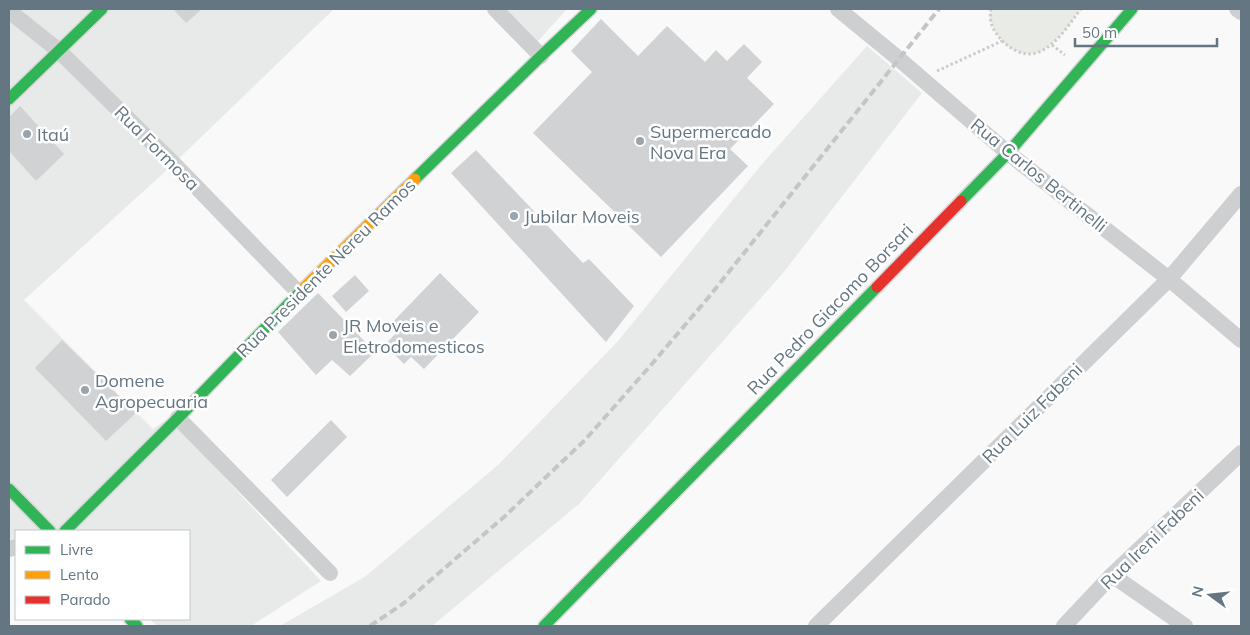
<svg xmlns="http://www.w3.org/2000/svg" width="1250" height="635" viewBox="0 0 1250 635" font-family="Mulish,sans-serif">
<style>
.built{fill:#e8e9e9}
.green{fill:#e8ebe6}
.building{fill:#d0d2d3}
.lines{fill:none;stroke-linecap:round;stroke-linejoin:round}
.fast-casing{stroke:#d5d6d7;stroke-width:14}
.slow-casing{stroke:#d5d6d7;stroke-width:14}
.jam-casing{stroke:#d5d6d7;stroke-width:14}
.path{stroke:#cbcccd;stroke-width:3;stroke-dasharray:2.5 2.5;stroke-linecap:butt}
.street{stroke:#cecfd0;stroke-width:16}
.fast{stroke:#30b455;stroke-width:11}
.slow{stroke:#ff9f0a;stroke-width:11}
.jam{stroke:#e5322d;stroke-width:11}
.rail{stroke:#c3c5c6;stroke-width:4;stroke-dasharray:8 4;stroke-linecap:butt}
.poi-dot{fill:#99a4ac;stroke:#fff;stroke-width:2}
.labels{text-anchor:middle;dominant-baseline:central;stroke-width:5;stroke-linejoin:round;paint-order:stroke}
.poi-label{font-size:18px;fill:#657683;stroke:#fff;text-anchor:start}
.street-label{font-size:18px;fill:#657683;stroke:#fff}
</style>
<rect width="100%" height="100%" fill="#f9f9f9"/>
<!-- built -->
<path class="built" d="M9,9H334L168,169L24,300L153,429L169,418L321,581L251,626H157L149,619H189V531H16V538L9,540Z
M487,9H567L529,51Z
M867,46L922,93L783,273L579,504L432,626H280L366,576L498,465L618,341L762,164Z"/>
<!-- green -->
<path class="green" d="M991,9H1081C1069,24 1058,42 1041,51C1022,61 998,42 992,24C990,20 990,14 991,9Z"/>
<!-- building -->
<path class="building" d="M173,9H202L186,23Z
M601,19L638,56L667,26L705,62L716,50L727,61L744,44L762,62L747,78L774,104L730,149L748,166L661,257L533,133L592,72L571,51Z
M20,106L64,154L36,181L9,151V117Z
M476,150L583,263L589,259L634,306L606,342L451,173Z
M440,273L479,312L424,369L411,357L404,364L385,345L395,334L388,327Z
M355,275L369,291L346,312L332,296Z
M318,293L375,352L350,376L332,360L316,375L278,332Z
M62,340L136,413L106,441L35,368Z
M331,420L347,437L287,497L271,480Z"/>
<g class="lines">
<defs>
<path id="fast" d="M9,99L102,9
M415,179L541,56L591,9
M961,201L1008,153L1132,9
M9,489L50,531
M65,531L178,418L303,289
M130,619L137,626
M544,626L877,287"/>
<path id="slow" d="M303,289L415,179"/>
<path id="jam" d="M877,287L961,201"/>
</defs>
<!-- fast casing -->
<use href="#fast" class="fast-casing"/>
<!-- slow casing -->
<use href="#slow" class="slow-casing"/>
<!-- jam casing -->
<use href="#jam" class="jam-casing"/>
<!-- path -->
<path class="path" d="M991,9C990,15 990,22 993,28C1001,44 1023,61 1041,51C1058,43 1069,24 1081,9
M1052,45L1065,55
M937,71L1002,41"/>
<!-- street -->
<path class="street" d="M495,9L541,56
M838,9L899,59L1008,153L1169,279L1241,340
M1237,9L1241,12
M9,11L58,50L177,167L299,293
M178,418L330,573
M9,549L16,547
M1112,575L1185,626
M816,626L1169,279L1241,194
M1064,626L1112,575L1241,453"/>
<!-- fast -->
<use href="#fast" class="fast"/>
<!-- slow -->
<use href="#slow" class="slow"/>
<!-- jam -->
<use href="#jam" class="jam"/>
<!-- rail -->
<path class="rail" d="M370,626L404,603L504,517L585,440L651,365L708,298L939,9"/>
</g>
<!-- markers -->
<g class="poi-dot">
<circle cx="27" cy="134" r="5"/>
<circle cx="640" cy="141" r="5"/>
<circle cx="514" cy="216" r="5"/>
<circle cx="333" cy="335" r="5"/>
<circle cx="85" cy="390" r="5"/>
</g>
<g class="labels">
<!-- poi labels -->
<g class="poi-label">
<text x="650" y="131">Supermercado<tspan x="650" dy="21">Nova Era</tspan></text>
<text x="37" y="134">Itaú</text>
<text x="524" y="216">Jubilar Moveis</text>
<text x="343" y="325">JR Moveis e<tspan x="343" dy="21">Eletrodomesticos</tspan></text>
<text x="95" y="380">Domene<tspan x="95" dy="21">Agropecuaria</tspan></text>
</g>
<!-- street labels -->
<g class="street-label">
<text transform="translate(157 148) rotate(45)">Rua Formosa</text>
<text transform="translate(1039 175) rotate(39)">Rua Carlos Bertinelli</text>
<text transform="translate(326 268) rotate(-45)">Rua Presidente Nereu Ramos</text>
<text transform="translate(830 309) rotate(-46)">Rua Pedro Giacomo Borsari</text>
<text transform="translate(1032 413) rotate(-45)">Rua Luiz Fabeni</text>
<text transform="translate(1152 539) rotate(-44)">Rua Ireni Fabeni</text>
</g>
</g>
<!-- border -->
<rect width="1250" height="635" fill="none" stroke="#657683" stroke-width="20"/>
<!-- legend -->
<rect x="15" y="530" width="175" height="90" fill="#ffffff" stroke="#c1c8cd"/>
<rect x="25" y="546" width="25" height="8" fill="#30b455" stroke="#c1c8cd"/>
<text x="60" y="555" font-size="15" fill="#657683">Livre</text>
<rect x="25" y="571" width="25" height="8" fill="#ff9f0a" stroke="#c1c8cd"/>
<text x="60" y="580" font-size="15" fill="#657683">Lento</text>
<rect x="25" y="596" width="25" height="8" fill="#e5322d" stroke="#c1c8cd"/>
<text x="60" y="605" font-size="15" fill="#657683">Parado</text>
<!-- north arrow -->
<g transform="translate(1210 595) rotate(285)" stroke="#ffffff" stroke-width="4" paint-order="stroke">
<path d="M0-4L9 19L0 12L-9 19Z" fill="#657683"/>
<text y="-8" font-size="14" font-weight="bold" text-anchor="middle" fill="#657683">N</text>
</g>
<!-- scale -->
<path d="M1075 38v8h142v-8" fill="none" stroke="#657683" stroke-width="2.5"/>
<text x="1082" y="38" font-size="15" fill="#657683" stroke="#ffffff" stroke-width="4" paint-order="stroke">50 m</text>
</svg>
